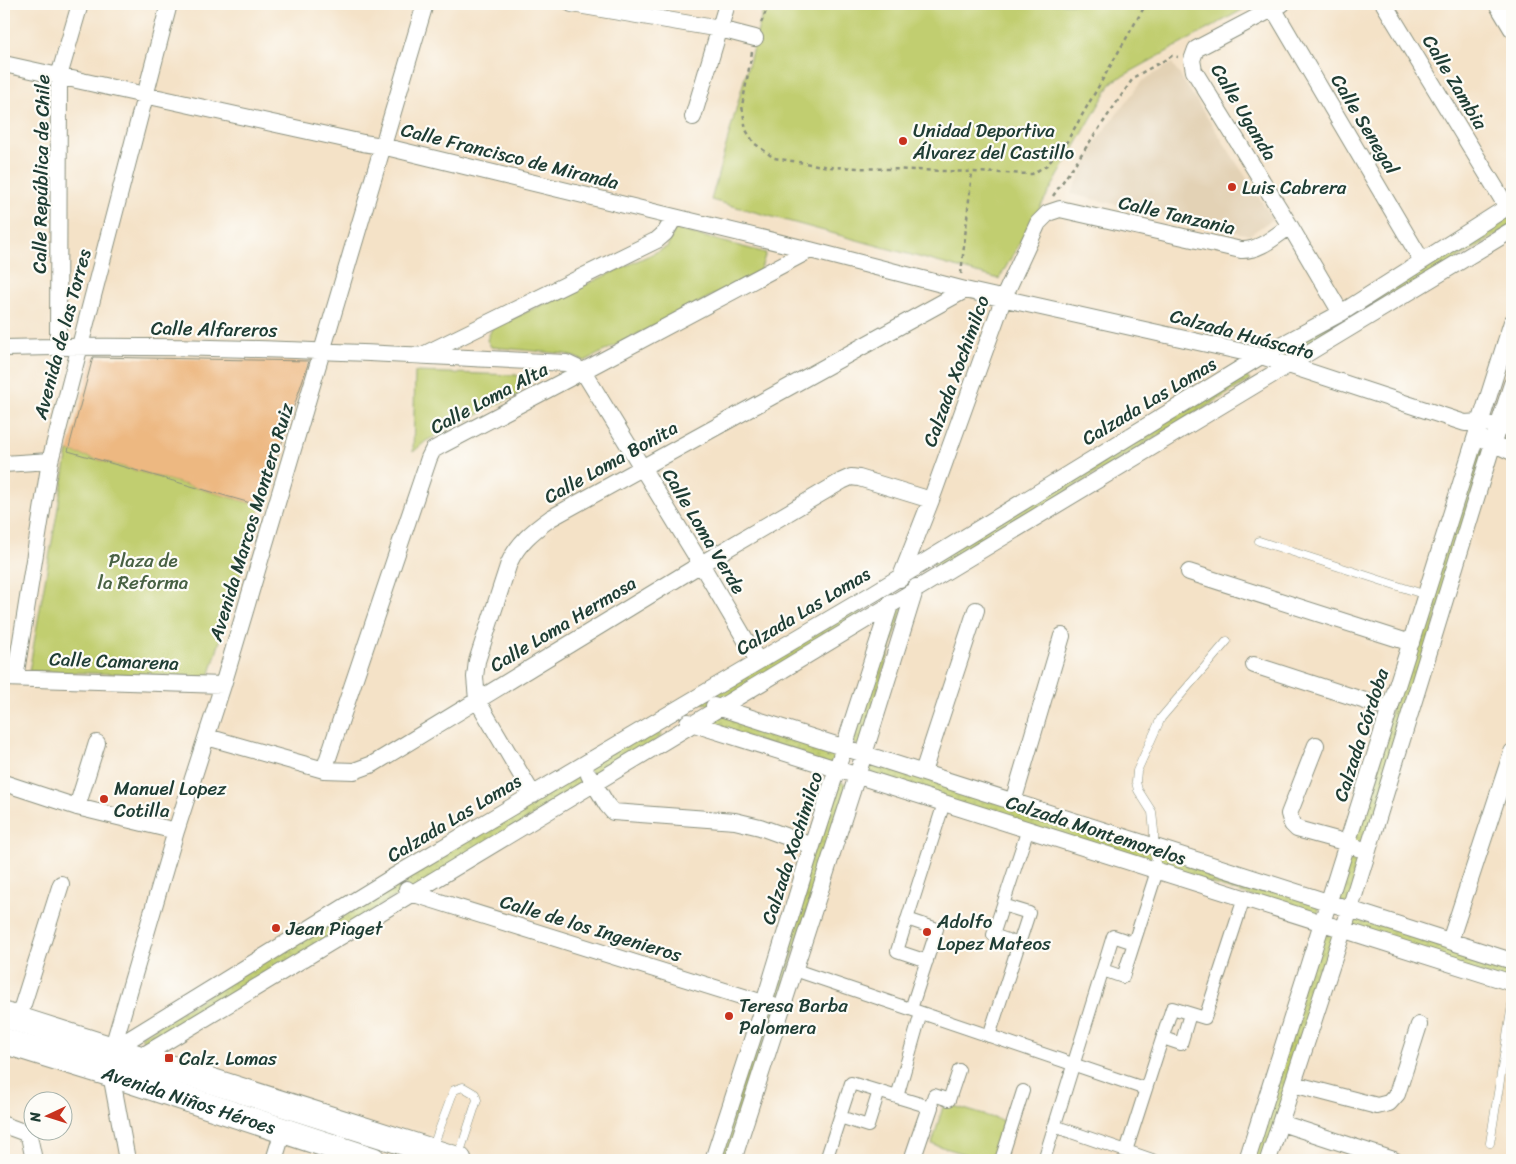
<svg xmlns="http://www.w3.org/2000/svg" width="1516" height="1164" viewBox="0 0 1516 1164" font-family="Sriracha,sans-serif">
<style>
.built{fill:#e3d2b5}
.green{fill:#c1ce70;stroke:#708652}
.garden{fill:url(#garden-dots);stroke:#708652}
.building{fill:#edb881}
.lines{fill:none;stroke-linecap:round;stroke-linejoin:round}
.service-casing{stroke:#8a907e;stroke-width:9}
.pedestrian-casing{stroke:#8a907e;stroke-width:14}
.minor-casing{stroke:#8a907e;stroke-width:18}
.primary-casing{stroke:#8a907e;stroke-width:27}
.path{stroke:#8a907e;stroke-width:2.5;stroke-dasharray:4 4;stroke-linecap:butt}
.service{stroke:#fff;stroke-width:8}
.pedestrian{stroke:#fff;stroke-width:12}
.minor{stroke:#fff;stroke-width:16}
.primary{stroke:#fff;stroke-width:25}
.poi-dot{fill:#c8321e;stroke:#fdfcf7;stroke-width:2}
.labels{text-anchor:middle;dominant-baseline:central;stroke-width:4.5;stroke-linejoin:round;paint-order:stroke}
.street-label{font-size:19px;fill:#1f3d34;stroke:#fdfcf7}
.poi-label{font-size:19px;fill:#1f3d34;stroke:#fdfcf7;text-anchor:start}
.park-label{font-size:19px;fill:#486143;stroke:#fdfcf7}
</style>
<defs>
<pattern id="garden-dots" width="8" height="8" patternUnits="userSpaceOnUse" patternTransform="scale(1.25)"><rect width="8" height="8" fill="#c1ce70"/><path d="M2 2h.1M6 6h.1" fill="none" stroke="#9ca85d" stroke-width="1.8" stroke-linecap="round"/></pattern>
</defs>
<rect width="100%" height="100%" fill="#fdfcf7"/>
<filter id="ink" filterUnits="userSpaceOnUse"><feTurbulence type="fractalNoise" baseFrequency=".02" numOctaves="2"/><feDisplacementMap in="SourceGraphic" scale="10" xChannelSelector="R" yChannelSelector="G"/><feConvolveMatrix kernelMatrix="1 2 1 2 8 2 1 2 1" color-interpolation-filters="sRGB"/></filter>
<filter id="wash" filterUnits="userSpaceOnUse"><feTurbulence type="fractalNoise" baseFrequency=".0096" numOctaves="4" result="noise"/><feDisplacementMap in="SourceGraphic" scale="20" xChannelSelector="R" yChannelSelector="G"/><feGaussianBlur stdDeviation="1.12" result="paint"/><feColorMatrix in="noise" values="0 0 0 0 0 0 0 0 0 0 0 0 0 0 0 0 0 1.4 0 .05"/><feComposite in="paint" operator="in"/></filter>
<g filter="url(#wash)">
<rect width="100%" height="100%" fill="#f4e2c7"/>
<!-- built -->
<path class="built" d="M1172,63L1273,219L1249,235L1071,194L1097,140L1142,81Z"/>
<!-- green -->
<path class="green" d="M765,4H1253L1112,82L999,279L711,200Z
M675,229L766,253L760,271L585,361L565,354L491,347L487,340L492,328L667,247Z
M415,372L517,375L523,384L519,394L426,441L413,452Z
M68,451L261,506L209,677L29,671Z
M944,1103L1004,1121L992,1160H985L932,1144Z"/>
<!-- garden -->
<path class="garden" d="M1512,209V225L1289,365L1268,358Z
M1242,373L1250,380L937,570L932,561Z
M1475,448L1486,450L1350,909L1512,963V983L1343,929L1266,1160H1247L1323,923L1343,929L1350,910L1329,903Z
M904,604L861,747L852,743L890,605Z
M860,607L863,616L720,708L700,702Z
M720,714L843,752L833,768L705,722Z
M654,729L662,736L594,783L583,765Z
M868,761L1321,903L1317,917L864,774Z
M578,768L588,781L411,893L401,879Z
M835,778L847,785L728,1160H713Z
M391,879L402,892L150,1052L141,1037Z"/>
<g id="blocks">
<!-- building -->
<path class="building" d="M93,357L309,361L261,506L68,451Z"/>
</g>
</g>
<g filter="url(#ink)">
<use href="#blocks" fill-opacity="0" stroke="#8a907e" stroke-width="1"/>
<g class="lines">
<defs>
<path id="service" d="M1259,541L1426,595
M1157,871L1154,847V831L1152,812L1138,790L1136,782L1137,771L1161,718L1227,641
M1490,1143L1512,1005
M432,1149L454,1090L463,1087L475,1094L477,1100L459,1155"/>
<path id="pedestrian" d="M907,919L937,929L911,1009
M1019,944L993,935L1028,829
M927,961L897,951L944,803
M795,970L1146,1089
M1103,970L1123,977L1157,871
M989,1036L1029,913L1003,905
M1163,1038L1181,1044L1190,1014
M897,1097L921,1013
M840,1117L868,1126L879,1091
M1054,1126L1152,1160
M1126,1151L1172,1008L1205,1018L1244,898
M826,1160L851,1083L930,1107L934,1095L949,1100L959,1070
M1001,1160L1023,1091
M1044,1160L1113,936L1134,943"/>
<path id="minor" d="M572,4L720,29L755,38
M1282,4L1196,49L1192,60L1194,71L1290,226L1341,313
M1384,4L1507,207
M1497,4L1512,29
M1273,8L1422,261
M4,64L363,143L382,146L810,250L965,290L1261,356L1465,423L1480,422L1512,429
M693,117L727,4
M58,347L59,76L80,4
M4,348C191,343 379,353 566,363L583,371L701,564L758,661
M425,354L657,240L665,233L674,218
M1483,439L1512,452
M4,464L50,461
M1189,572L1411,643
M900,579L931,500L1004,297L1038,223L1048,213L1060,209L1241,250C1260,251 1275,236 1290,226
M1254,665L1390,709
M4,678L223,685
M15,678L50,461L169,4
M714,706L1512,961
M688,722L1512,983
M207,737L324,770L354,771L373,764L701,564L842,481L851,477L859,478L931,500
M1316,745L1289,814L1292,824L1297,829L1348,843L1358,848
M324,770L429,458L433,450L442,445L583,371L810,250
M923,772L976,610
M589,775L607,805L613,812L735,821L760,827L812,846
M4,783L77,807L176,831
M533,795L477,700L475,677L477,661L509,563C518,543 533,531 551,518L965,290
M1013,802L1062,636
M77,807L97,743
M407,889L411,893L773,1006
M1450,941L1512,752
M18,1020L61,884
M112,1050L398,874L874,593L1261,356L1341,313L1512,204
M134,1061L1512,230
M1293,1084L1377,1106L1389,1103L1397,1094L1419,1025
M1281,1123L1394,1160
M4,1125L23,1132L29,1136L34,1160
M127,1160L111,1074L112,1050L176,831L223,685L425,4
M274,1160L283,1131
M713,1160L764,1003L812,846L891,602
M733,1160L864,754L916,587
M912,1160L930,1107
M1247,1160L1512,322
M1268,1160L1350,909L1493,443L1512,384"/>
<g id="primary">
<path d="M4,1015L459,1160"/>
<path id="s1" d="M4,1041L111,1074L373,1160"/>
</g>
</defs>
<!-- service casing -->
<use href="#service" class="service-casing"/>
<!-- pedestrian casing -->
<use href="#pedestrian" class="pedestrian-casing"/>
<!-- minor casing -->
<use href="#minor" class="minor-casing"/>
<!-- primary casing -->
<use href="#primary" class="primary-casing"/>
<!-- path -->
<path class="path" d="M761,23L769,4
M752,52L742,106L746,130L754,143L774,158L829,167L1032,174L1047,165L1066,143L1146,4
M1053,196L1134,77L1172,56L1178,57
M961,274L972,172"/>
<!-- service -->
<use href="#service" class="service"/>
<!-- pedestrian -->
<use href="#pedestrian" class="pedestrian"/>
<!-- minor -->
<use href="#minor" class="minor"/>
<!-- primary -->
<use href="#primary" class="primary"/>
</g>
</g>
<!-- markers -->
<g class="poi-dot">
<circle cx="903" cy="141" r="5"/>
<circle cx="1232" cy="187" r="5"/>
<circle cx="104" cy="799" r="5"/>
<circle cx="276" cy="928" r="5"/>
<circle cx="927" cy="932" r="5"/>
<circle cx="729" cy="1016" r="5"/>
<rect x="164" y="1053" width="10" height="10" rx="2.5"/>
</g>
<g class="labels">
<!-- street labels -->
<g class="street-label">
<text transform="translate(1455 82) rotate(59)">Calle Zambia</text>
<text transform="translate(1244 112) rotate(59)">Calle Uganda</text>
<text transform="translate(1365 124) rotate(59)">Calle Senegal</text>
<text transform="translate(510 156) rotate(14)">Calle Francisco de Miranda</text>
<text transform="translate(41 174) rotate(-89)">Calle República de Chile</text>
<text transform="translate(1177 215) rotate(13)">Calle Tanzania</text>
<text transform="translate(214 329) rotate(1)">Calle Alfareros</text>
<text transform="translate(62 334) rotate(-75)">Avenida de las Torres</text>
<text transform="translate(1242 334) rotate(15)">Calzada Huáscato</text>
<text transform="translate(956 371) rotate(-70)">Calzada Xochimilco</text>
<text transform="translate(489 398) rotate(-28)">Calle Loma Alta</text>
<text transform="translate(1149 401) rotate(-31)">Calzada Las Lomas</text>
<text transform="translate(611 462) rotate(-29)">Calle Loma Bonita</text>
<text transform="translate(251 522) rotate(-73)">Avenida Marcos Montero Ruiz</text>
<text transform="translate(704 531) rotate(59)">Calle Loma Verde</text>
<text transform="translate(803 611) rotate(-31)">Calzada Las Lomas</text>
<text transform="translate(563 624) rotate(-31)">Calle Loma Hermosa</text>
<text transform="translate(114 661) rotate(2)">Calle Camarena</text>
<text transform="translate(1361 735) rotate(-72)">Calzada Córdoba</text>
<text transform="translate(454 818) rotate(-31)">Calzada Las Lomas</text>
<text transform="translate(1096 830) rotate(18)">Calzada Montemorelos</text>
<text transform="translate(792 848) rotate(-72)">Calzada Xochimilco</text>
<text transform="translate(591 928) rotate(17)">Calle de los Ingenieros</text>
<text stroke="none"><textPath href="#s1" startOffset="194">Avenida Niños Héroes</textPath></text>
</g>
<!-- poi labels -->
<g class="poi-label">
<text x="913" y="130">Unidad Deportiva<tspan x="913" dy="22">Álvarez del Castillo</tspan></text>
<text x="1242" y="187">Luis Cabrera</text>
<text x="114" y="788">Manuel Lopez<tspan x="114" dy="22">Cotilla</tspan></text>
<text x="937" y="921">Adolfo<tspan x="937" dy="22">Lopez Mateos</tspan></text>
<text x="286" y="928">Jean Piaget</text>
<text x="739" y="1005">Teresa Barba<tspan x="739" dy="22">Palomera</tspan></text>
<text x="179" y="1058">Calz. Lomas</text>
</g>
<!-- park labels -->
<g class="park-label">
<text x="143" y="560">Plaza de<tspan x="143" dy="22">la Reforma</tspan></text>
</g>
</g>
<!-- margin -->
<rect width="1516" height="1164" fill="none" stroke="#fdfcf7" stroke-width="20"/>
<!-- north arrow -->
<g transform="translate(48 1116) rotate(266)"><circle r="24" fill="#fdfcf7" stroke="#a4b0a9"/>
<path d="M0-4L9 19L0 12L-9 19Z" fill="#c8321e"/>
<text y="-8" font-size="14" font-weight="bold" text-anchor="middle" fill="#1f3d34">N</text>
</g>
</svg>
